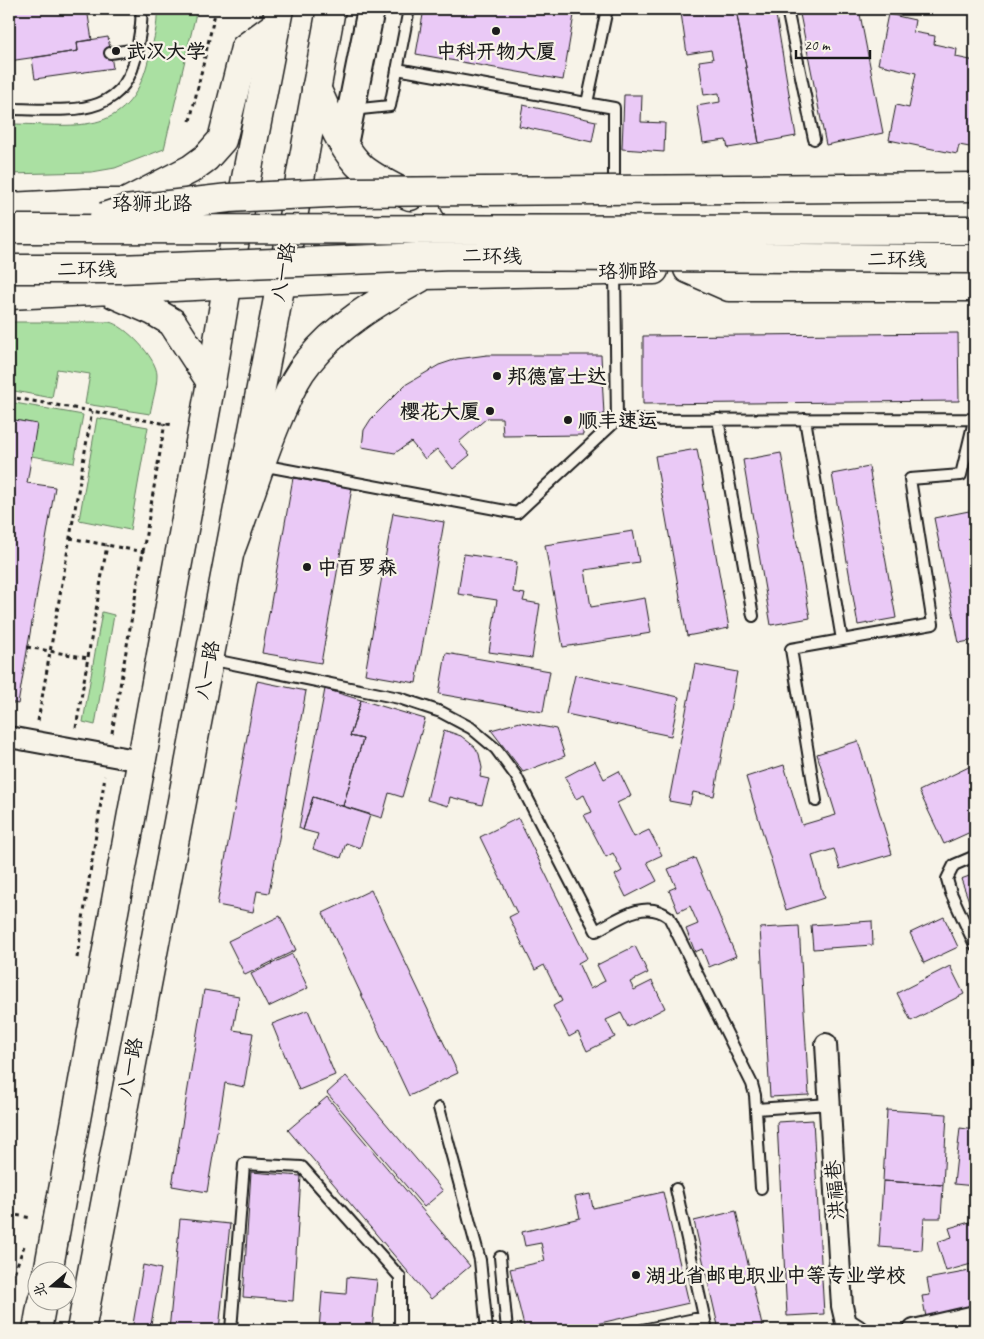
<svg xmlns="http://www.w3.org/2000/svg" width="984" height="1339" viewBox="0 0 984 1339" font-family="Caveat,'LXGW WenKai TC',sans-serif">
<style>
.green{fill:#aae0a2;stroke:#637e5f}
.building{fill:#eac9f6;stroke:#1c1c1c}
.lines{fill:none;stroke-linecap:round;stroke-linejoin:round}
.service-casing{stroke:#1c1c1c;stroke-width:14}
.minor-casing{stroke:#1c1c1c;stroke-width:24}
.tertiary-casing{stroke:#1c1c1c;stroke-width:30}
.secondary-casing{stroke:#1c1c1c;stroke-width:31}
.primary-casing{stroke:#1c1c1c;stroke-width:31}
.trunk-casing{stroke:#1c1c1c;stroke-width:31}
.path{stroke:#1c1c1c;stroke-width:3;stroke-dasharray:4 4;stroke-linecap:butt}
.service{stroke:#f7f3e8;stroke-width:10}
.minor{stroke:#f7f3e8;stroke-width:20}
.tertiary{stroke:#f7f3e8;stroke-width:26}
.secondary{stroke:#f7f3e8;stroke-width:28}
.primary{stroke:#f7f3e8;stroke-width:28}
.trunk{stroke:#f7f3e8;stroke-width:28}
.trunk-bridge-casing{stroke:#1c1c1c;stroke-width:31;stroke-linecap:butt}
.trunk-bridge{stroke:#f7f3e8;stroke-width:28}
.poi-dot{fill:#1c1c1c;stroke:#f7f3e8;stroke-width:2}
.labels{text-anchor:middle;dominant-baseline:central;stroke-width:4.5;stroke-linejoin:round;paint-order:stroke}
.poi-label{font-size:20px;font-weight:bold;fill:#1c1c1c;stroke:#f7f3e8;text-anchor:start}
.street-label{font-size:20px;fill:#1c1c1c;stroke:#f7f3e8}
</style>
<rect width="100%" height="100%" fill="#f7f3e8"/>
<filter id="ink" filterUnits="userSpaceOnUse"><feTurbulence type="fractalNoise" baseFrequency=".02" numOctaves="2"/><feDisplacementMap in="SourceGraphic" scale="10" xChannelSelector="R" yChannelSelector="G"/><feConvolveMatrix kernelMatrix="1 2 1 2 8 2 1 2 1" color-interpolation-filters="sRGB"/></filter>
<g filter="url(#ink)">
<!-- green -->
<path class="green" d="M157,9H197L164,149L115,168L92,172L9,174V124C74,124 128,140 148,61C153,43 158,27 157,9Z
M9,322H109C125,325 157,358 157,375C157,388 152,402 150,414L85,404L90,374L57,369L52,398L9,390Z
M9,402L83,415L74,463L31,456L36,424L9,419Z
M97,418L148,427L130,530L79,520Z
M102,612L114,615L95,725L83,722Z"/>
<!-- building -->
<path class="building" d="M9,9H87L92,40L77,42L78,51L9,61Z
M424,9H575L563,80L416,54Z
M704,9H736L759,143L728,148L726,140L703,143L697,106L720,102L719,93L704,95L699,61L713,59L711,50L687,54L681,13Z
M736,9H775L796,136L759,143Z
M799,9H859L883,133L826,145Z
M888,14L915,20L913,32L935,36L934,44L957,49L956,57L975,61V148L959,145L957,154L889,140L896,105L909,108L916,73L878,64Z
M108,37L113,68L35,79L32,58L78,51L77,42Z
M624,95H642L641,122L665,123L664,152L622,149Z
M523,105L596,121L592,142L519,126Z
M958,333L959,401L643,404V336Z
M487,355H601L604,415H583V435L503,436L502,418H487L459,442L470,455L453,469L437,449L425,459L411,442L395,453L362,447L364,430L371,419L405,385L439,365L457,359Z
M9,419L37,424L27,483L55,487L18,704L9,702Z
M697,449L729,628L687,636L655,456Z
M781,453L810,618L771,625L743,460Z
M869,467L896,618L858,625L832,474Z
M293,478L352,488L321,663L262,653Z
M969,511L975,538V640L959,643L934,518Z
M393,513L444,522L416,683L365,674Z
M633,531L639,562L585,570L591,607L645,598L651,633L563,647L545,545Z
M464,554L517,562L513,592L525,594L523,601L540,604L532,658L489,652L497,600L458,594Z
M446,653L550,671L543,712L439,694Z
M695,664L737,672L714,796L693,792L690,805L669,801Z
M575,675L679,697L671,736L566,714Z
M257,681L306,691L269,893L257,891L253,912L217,905Z
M325,689L361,700L350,736L363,739L343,806L313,797L303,830L299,828Z
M361,700L425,719L402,797L389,793L382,818L343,806L363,739L350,736Z
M520,722L556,729L565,756L523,772L491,730Z
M444,730L461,736L475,747L479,754L482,768L480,777L489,779L482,805L450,797L448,806L427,800Z
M858,741L892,854L840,869L834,849L812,856L824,898L786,910L746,777L784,765L802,825L836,815L817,754Z
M595,761L604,779L619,771L631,796L617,803L634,837L649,830L662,855L647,862L657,881L626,897L615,875L622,871L613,853L606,857L584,815L592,812L584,795L576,799L565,777Z
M975,764V830L944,844L919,791Z
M313,797L370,815L360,848L346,843L341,858L313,849L318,834L303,830Z
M518,818L587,958L578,963L590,989L605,981L597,965L635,946L648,973L630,982L634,990L652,981L665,1008L628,1027L621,1013L606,1020L615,1037L587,1051L578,1032L569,1037L553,1006L562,1001L544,965L535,970L509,917L517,913L480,837Z
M695,858L736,956L709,967L702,949L695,952L686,929L698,924L690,906L678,912L669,890L676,887L668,869Z
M975,874V915H974L961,879Z
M371,890L458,1073L409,1096L323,913Z
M280,916L296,950L245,975L228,941Z
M944,917L958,947L924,963L910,933Z
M872,921L873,945L813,949L811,925Z
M799,926L809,1095L770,1097L760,928Z
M292,954L308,988L268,1007L251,974Z
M950,966L964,994L911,1021L897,993Z
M204,990L239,996L233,1030L253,1033L244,1087L225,1083L207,1192L172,1186Z
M308,1010L335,1075L299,1090L272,1024Z
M346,1076L443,1191L424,1207L327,1093Z
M327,1097L470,1266L431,1299L288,1130Z
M887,1110L947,1114L943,1185L883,1181Z
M813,1120L824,1314L787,1316L777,1122Z
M960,1128L975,1130V1186L954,1184Z
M251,1172L301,1176L293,1301L243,1297Z
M883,1181L943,1185L941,1218H924L922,1250L879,1247Z
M663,1192L689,1303L569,1330H525L510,1269L545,1261L541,1243L525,1246L522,1232L580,1218L575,1197L590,1194L593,1208Z
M736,1211L763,1330H719L694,1221Z
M180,1219L230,1224L219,1330H169Z
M973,1221L975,1263L946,1271L937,1242L952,1237L949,1228Z
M143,1265L161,1269L150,1330H132Z
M975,1270V1308L926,1317L922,1296L930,1295L927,1279Z
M347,1277L377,1280L372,1330H319L322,1292L346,1294Z"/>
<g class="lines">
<defs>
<path id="service" d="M787,9L814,139
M110,53L138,49
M397,69L614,108V190
M587,103L607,9
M9,109C64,109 126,122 137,50C139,36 143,23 141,9
M351,110L390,106L409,9
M718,419L753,616
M805,419L842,640
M617,420L975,419
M261,465L517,513L617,420L615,272
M209,659L399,698L441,712L471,728L496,749L516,776L596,931C618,919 645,898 669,917L752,1084L755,1095L761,1188
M816,801L791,649L933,624L910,479L961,475L975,417
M975,856L954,865L947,879L951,893L975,945
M439,1108L480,1260L487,1330
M756,1109L829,1104
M676,1189L707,1330
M500,1257L507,1330
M231,1330L244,1164L302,1167L400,1277V1330
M642,1330L704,1317"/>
<path id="minor" d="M9,737L141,761
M826,1044L842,1306L846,1323L857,1330
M914,1330L975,1316"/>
<path id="tertiary" d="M344,145L371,9"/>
<path id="secondary" d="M48,1272L211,382L241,204L279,9
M37,1330L42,1302
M81,1330L281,283L331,9"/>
<path id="primary" d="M316,88C329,115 341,149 363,169C377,180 394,188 410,196
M125,203L191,169L206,158L222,140L245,48L275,26
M455,204L975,208
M9,207L85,203H140
M114,294L153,311L172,322L211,382
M9,295L425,275L654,270
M230,551C249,502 262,452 284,405C290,390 298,374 308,362C337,325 379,301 420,278"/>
<path id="trunk" d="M688,269L729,287H975"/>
</defs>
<!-- service casing -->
<use href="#service" class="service-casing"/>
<!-- minor casing -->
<use href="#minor" class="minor-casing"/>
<!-- tertiary casing -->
<use href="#tertiary" class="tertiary-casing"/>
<!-- secondary casing -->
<use href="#secondary" class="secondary-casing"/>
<!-- primary casing -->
<use href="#primary" class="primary-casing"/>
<!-- trunk casing -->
<use href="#trunk" class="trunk-casing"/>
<!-- path -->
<path class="path" d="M190,121L216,9
M9,397L173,425
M70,538L144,552
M27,647L88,658
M38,721L92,411
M76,728L107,545
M112,733L165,423
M77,958L105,776
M9,1214L32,1218
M9,1287L24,1246"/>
<!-- service -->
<use href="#service" class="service"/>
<!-- minor -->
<use href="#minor" class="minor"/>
<!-- tertiary -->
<use href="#tertiary" class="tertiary"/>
<!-- secondary -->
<use href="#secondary" class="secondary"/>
<!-- primary -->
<use href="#primary" class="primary"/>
<!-- trunk -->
<use href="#trunk" class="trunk"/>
<defs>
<path id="trunk-bridge" d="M104,217L125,210L229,198L349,192L975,187
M9,229L975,230
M9,269H119L452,256L975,259"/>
</defs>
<!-- trunk-bridge casing -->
<use href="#trunk-bridge" class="trunk-bridge-casing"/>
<!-- trunk-bridge -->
<use href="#trunk-bridge" class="trunk-bridge"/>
</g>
</g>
<!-- markers -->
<g class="poi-dot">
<circle cx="496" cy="31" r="5"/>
<circle cx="116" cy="51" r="5"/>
<circle cx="497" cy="376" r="5"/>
<circle cx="490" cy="411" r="5"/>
<circle cx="568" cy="420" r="5"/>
<circle cx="307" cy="567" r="5"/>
<circle cx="636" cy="1275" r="5"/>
</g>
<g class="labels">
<!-- poi labels -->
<g class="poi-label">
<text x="126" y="51">武汉大学</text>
<text x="496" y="51" text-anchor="middle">中科开物大厦</text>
<text x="507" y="376">邦德富士达</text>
<text x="480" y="411" text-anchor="end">樱花大厦</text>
<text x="578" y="420">顺丰速运</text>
<text x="317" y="567">中百罗森</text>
<text x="646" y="1275">湖北省邮电职业中等专业学校</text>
</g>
<!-- street labels -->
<g class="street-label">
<text x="152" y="203">珞狮北路</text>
<text transform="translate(492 256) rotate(1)">二环线</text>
<text x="897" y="259">二环线</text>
<text x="87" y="269">二环线</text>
<text transform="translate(628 271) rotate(-1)">珞狮路</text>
<text transform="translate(283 272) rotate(-80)">八一路</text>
<text transform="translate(207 670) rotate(-79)">八一路</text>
<text transform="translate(130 1067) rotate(-79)">八一路</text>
<text transform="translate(835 1190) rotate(-94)">洪福巷</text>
</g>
</g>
<!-- margin -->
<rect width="984" height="1339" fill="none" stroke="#f7f3e8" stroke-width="30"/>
<rect x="15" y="15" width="954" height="1309" fill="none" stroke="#1c1c1c" stroke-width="2" filter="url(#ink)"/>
<!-- north arrow -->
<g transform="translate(52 1286) rotate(251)"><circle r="24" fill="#f7f3e8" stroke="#9f9d96"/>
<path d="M0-4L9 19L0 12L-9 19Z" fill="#1c1c1c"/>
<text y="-8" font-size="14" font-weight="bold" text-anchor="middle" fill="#1c1c1c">北</text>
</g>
<!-- scale -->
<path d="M796 50v8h74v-8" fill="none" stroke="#1c1c1c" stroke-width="2.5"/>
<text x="804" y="50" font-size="15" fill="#1c1c1c" stroke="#f7f3e8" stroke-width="4" paint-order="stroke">20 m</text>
</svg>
